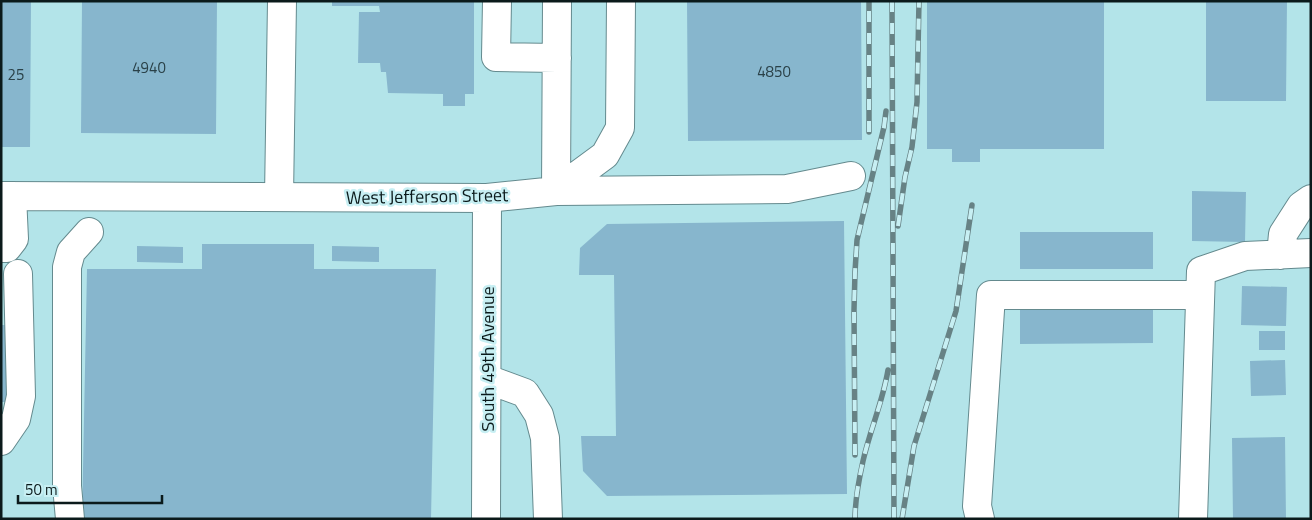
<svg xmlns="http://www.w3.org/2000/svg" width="1312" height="520" viewBox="0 0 1312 520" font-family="'Titillium Web',sans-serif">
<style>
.built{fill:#b3e4e9}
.building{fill:#87b6cd}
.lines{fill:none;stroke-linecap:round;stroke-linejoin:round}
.minor-casing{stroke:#648a8e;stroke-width:30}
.minor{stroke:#fff;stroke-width:28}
.rail-casing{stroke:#678285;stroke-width:5.5}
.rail{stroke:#c7eff3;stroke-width:4;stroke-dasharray:11;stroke-linecap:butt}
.labels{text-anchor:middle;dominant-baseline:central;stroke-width:5;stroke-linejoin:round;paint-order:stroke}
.number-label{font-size:15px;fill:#2a4148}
.street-label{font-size:18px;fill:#0b1a1b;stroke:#c7eff3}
</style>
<rect width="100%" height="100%" fill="#c7eff3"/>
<!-- built -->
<path class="built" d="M1,1H1311V519H1Z"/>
<!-- building -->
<path class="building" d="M1,1H31L30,147H1Z
M82,1H217L216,134L81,133Z
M332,1H474V94H465V106H443V94L388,93L386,72H381L380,63H358L359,12H380L379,6H332Z
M687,1H861L862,140L688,141Z
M927,1H1104V149H980V162H952V149H927Z
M1206,1H1287L1286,101H1206Z
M1192,191L1246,192L1245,242L1192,241Z
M844,221L847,494L607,496L583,471L581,436H616L614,275H579L580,248L607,224Z
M1020,232H1153V269H1020Z
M202,244H314V269H436L431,519H82L87,269H202Z
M137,246L183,247V263L137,262Z
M332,246L379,247V262L332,261Z
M1242,286L1287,287L1286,326L1241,325Z
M1153,308V343L1020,344V309Z
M1,325H10V402H1Z
M1259,331H1285V350H1259Z
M1285,360L1286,395L1251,396L1250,361Z
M1285,437L1286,519H1233L1232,438Z"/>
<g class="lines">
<defs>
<path id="minor" d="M497,1L496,57L557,58
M556,191L605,155L620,128L621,1
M556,191L557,1
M1,196L487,198L556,191L787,189L851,176
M279,197L282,1
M1,248H7L14,239L12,196
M1281,255L1283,234L1301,206L1311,199
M487,379L525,393L539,415L545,438L548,519
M1,441L16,419L21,396L18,274
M70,519L67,486V267L71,252L89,232
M486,519L487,198
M980,519L977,506L991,295H1200
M1193,519L1201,271L1245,256L1311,253"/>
</defs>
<!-- minor casing -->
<use href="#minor" class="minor-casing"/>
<!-- minor -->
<use href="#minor" class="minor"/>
<defs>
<path id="rail" d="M892,1L894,519
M869,132V1
M898,226L905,177L912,147L917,102L919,1
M855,455L854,310L855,272L857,240L884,127L886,111
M855,519C855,499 859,479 863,461C870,430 883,401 888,370
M902,519L914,446L956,311L972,205"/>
</defs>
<!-- rail casing -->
<use href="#rail" class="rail-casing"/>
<!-- rail -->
<use href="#rail" class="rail"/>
</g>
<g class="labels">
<!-- number labels -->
<g class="number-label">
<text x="149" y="67">4940</text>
<text x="774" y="71">4850</text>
<text x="16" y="74">25</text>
</g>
<!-- street labels -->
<g class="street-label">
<text transform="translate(427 196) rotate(-1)">West Jefferson Street</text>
<text transform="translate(487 359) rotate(-90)">South 49th Avenue</text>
</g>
</g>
<!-- border -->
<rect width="1312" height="520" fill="none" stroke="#0b1a1b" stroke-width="5"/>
<!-- scale -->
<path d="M18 495v8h144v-8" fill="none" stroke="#0b1a1b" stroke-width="2.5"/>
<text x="25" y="495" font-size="15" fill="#0b1a1b" stroke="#c7eff3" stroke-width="4" paint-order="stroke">50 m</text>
</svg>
